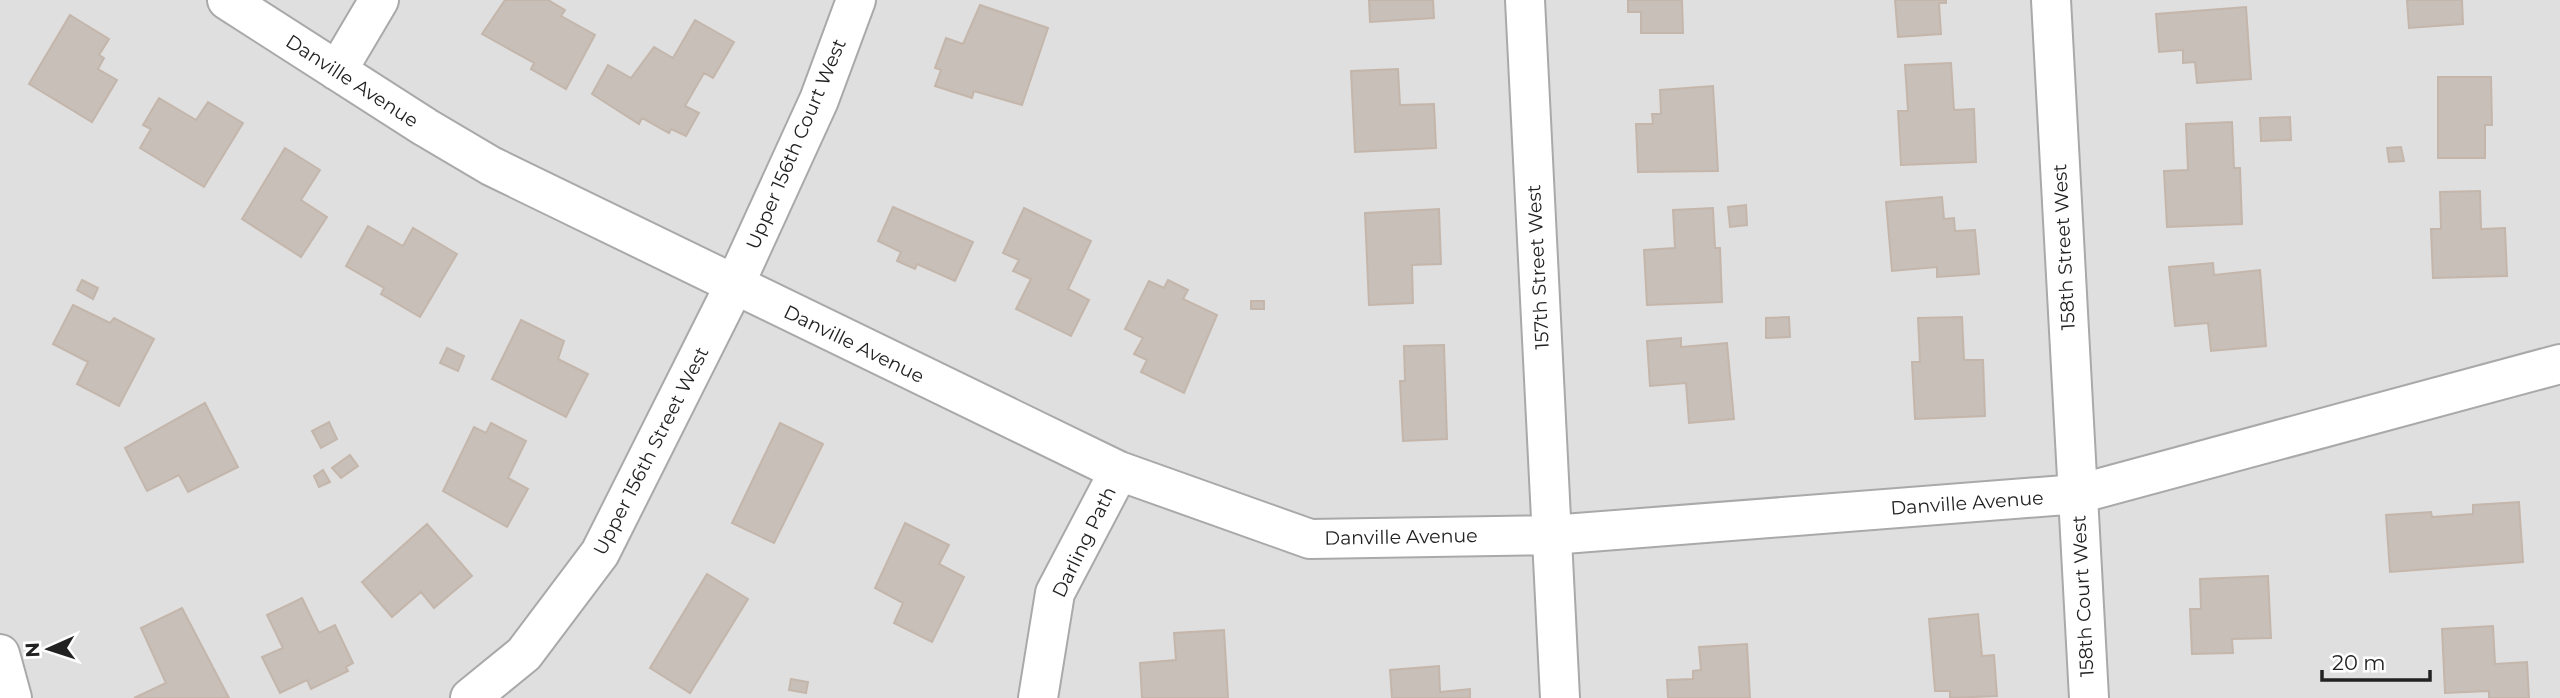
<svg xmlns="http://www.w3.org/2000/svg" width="2560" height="698" viewBox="0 0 2560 698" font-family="Montserrat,sans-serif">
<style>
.residential{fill:#e0dfdf}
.building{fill:#c7bfb8;stroke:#c4b6ab;stroke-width:2}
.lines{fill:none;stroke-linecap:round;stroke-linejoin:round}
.minor-casing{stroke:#a9a9a9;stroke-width:42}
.minor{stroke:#fff;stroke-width:38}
.labels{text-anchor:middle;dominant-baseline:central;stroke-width:5;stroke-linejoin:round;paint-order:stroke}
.street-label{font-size:19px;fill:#222;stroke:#fff}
</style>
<rect width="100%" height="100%" fill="#f2efe9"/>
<!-- residential -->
<path class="residential" d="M0,0H2560V698H0Z"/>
<!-- building -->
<path class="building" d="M505,0H548L565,10L561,16L595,35L566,89L531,69L534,63L482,34Z
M1369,0H1433L1434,18L1370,22Z
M1628,0H1682L1683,33H1641V12H1628Z
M1895,0H1946V3H1939L1941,34L1898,37Z
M2407,0H2462L2463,24L2409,28Z
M980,5L1048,28L1022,105L974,91L972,98L935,86L941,70L935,68L946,38L963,44Z
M2246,7L2251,79L2197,83L2195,62L2183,63V50L2159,52L2156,14Z
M70,15L109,39L99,55L104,58L98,69L117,80L92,122L29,84Z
M695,20L734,42L713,78L704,73L685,106L699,113L686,136L671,129L669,133L642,118L639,124L592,94L608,65L631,78L654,47L673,58Z
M1951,63L1954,110L1974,109L1976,162L1901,165L1898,111H1908L1905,65Z
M1398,69L1400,105L1434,104L1436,148L1355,152L1351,71Z
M2438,77H2491L2492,125H2485V158H2438Z
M1713,86L1718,171L1638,172L1636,124H1653L1652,114H1661L1660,90Z
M159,98L196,120L208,102L243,123L204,187L140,148L151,129L143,125Z
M2290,117L2291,140L2261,141L2260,118Z
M2232,122L2234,168H2240L2242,224L2167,227L2164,171L2188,170L2186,124Z
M2401,147L2404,161L2389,162L2387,148Z
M285,148L320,170L301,200L327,217L301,257L242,219Z
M2480,191L2481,229L2505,228L2507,276L2433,278L2431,229H2441L2440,192Z
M1942,197L1944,219L1954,218L1955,231L1975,230L1979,274L1937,277V267L1892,271L1886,202Z
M1746,205L1747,225L1730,227L1728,207Z
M893,207L973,242L955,281L917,264L915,269L897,261L901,252L878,241Z
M1024,208L1091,241L1068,289L1089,300L1071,336L1016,309L1031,279L1013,271L1019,260L1003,253Z
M1713,208L1715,248H1720L1722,302L1647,305L1644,250L1675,248L1673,210Z
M1439,209L1441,264L1412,265L1413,303L1369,305L1365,213Z
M368,226L403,246L413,228L457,254L420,317L381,294L384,288L346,266Z
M2213,263L2214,275L2260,270L2266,346L2211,351L2208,323L2175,326L2169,267Z
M82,280L98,288L93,299L77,290Z
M1168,280L1188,290L1183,299L1217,315L1184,393L1141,372L1147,360L1134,354L1143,338L1125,329L1149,281L1164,288Z
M1251,301H1264V309H1251Z
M73,305L110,323L114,318L154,339L119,406L77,384L88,362L53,344Z
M1789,317L1790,337L1766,338V318Z
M1962,317L1964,360H1983L1985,416L1915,419L1912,362H1920L1918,318Z
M521,320L564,341L558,359L588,374L566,417L492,379Z
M1681,338V347L1727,343L1734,419L1689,423L1686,383L1650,386L1647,341Z
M1444,345L1447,439L1403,441L1400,381H1405L1404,346Z
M447,348L464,356L458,371L440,363Z
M205,403L238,467L188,492L179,475L147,491L125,448Z
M329,422L337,439L321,448L312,431Z
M491,423L526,441L508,478L528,489L507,527L443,491L474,427L486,433Z
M780,423L823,444L774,543L732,523Z
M350,455L358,466L341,478L332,468Z
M323,470L330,482L319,487L314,476Z
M2519,502L2523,562L2390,572L2386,515L2431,512L2432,517L2473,514V505Z
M905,523L949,545L939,564L964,577L932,642L894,623L903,603L875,588Z
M427,524L472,576L434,608L421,592L392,617L362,582Z
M707,574L748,599L690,693L650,668Z
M2268,576L2271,638L2232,639L2233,653L2192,654L2190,609H2201L2200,579Z
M302,598L319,633L335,625L353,663L346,667L348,671L311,689L307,680L280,693L262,657L283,648L267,615Z
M182,608L229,698H134L166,683L141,628Z
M1978,614L1982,656L1994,655L1997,696L1950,698V691H1935L1929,619Z
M2493,626L2495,664L2527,662L2529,698H2489V691L2445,693L2442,629Z
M1224,630L1228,698H1142L1140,663L1176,660L1174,633Z
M1747,644L1750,698H1668L1667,680L1693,679V671L1701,670L1699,647Z
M1439,666L1440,692L1470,689V698H1392L1390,670Z
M791,679L808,682L806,693L789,690Z"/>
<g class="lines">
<defs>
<path id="minor" d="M227,0L425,127L491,166L1119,471L1310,539L1551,535L2078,494L2560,364
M1525,0L1560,698
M2051,0L2089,698
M337,71L379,0
M0,654L12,698
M470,698L524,654L600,553L734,286L819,100L856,0
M1038,698L1055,593L1119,471"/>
</defs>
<!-- minor casing -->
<use href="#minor" class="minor-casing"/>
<!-- minor -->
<use href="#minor" class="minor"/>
</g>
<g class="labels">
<!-- street labels -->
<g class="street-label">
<text transform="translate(352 81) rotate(33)">Danville Avenue</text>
<text transform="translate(796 144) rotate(-67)">Upper 156th Court West</text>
<text transform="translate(2064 247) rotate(-93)">158th Street West</text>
<text transform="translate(1538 267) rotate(-93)">157th Street West</text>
<text transform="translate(854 344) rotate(26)">Danville Avenue</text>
<text transform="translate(651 451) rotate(-63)">Upper 156th Street West</text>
<text transform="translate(1967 503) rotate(-4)">Danville Avenue</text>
<text transform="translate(1401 537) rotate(-1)">Danville Avenue</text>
<text transform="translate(1084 542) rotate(-64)">Darling Path</text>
<text transform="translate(2083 596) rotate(-93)">158th Court West</text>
</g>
</g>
<!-- north arrow -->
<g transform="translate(49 649) rotate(267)" stroke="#ffffff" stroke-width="5" paint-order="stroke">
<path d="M0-5L12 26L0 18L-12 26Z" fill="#222222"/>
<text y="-10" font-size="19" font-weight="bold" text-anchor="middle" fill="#222222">N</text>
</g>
<!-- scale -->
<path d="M2322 670v10h108v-10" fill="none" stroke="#222222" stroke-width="3.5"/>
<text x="2332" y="670" font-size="21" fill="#222222" stroke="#ffffff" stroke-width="5" paint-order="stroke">20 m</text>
</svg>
